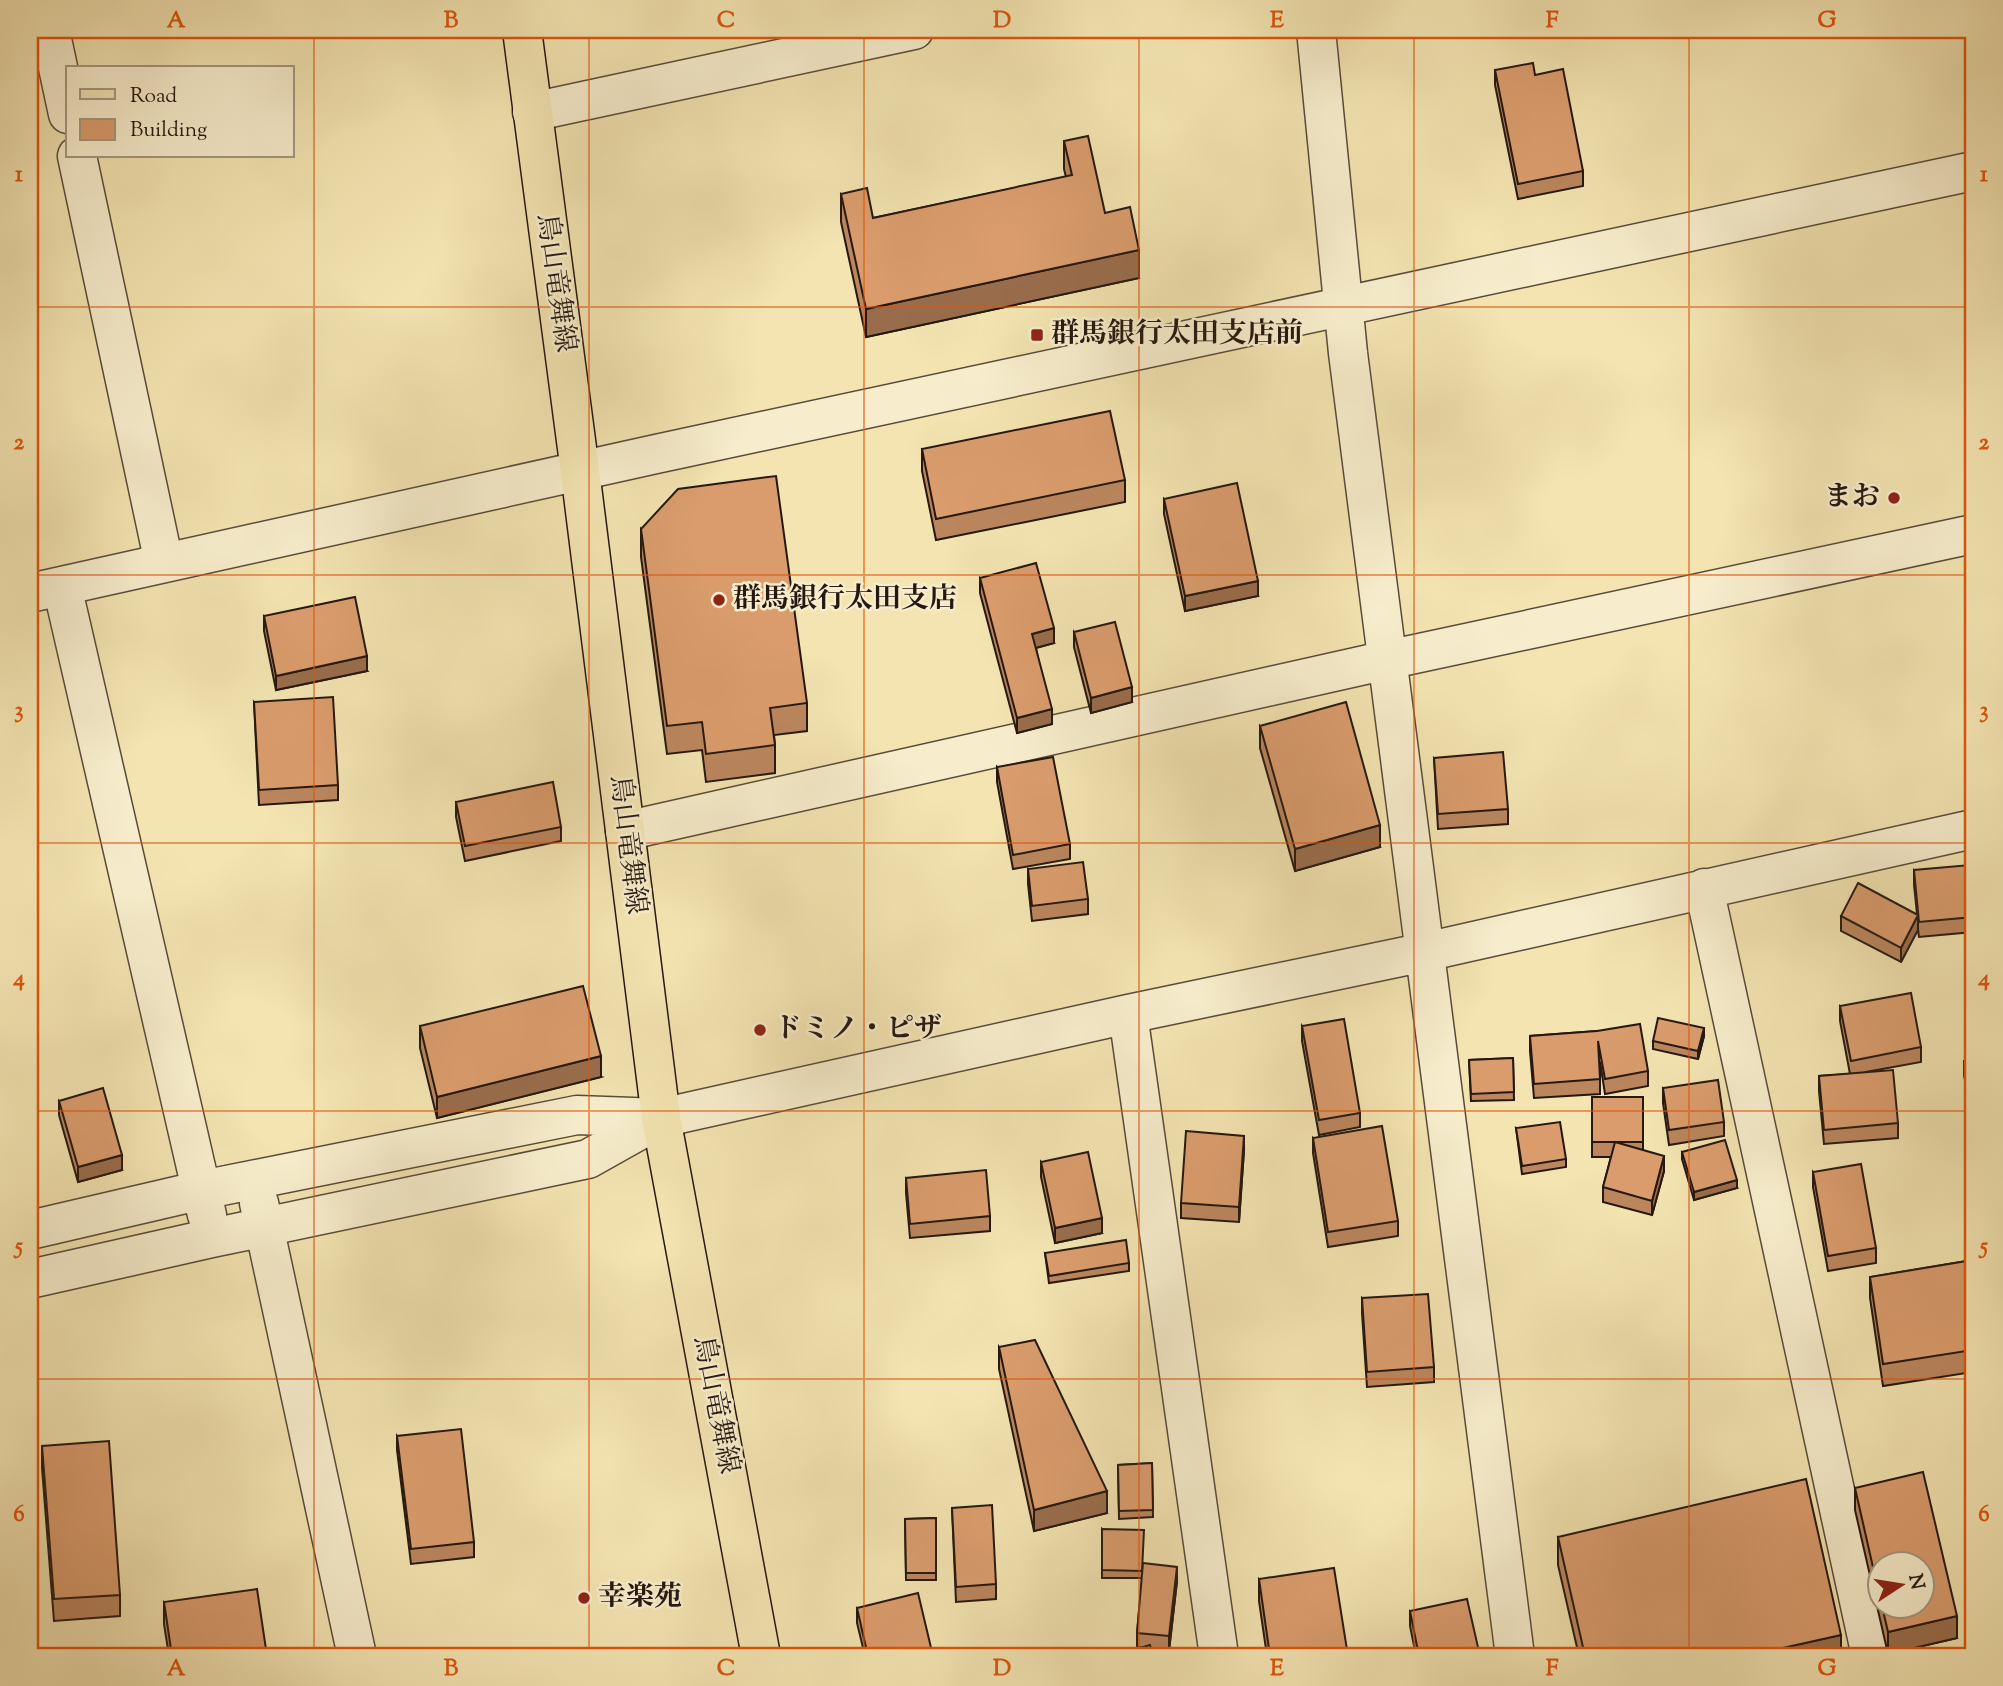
<svg xmlns="http://www.w3.org/2000/svg" width="2003" height="1686" viewBox="0 0 2003 1686" font-family="'Sorts Mill Goudy','Noto Serif JP',serif">
<style>
.lines{fill:none;stroke-linecap:round;stroke-linejoin:round}
.minor-casing{stroke:#584b39;stroke-width:41}
.major-casing{stroke:#251811;stroke-width:41}
.minor{stroke:#f7edcc;stroke-width:38}
.major{stroke:#f3e4b1;stroke-width:38}
.wall{fill:#bb865e;stroke:#251811;stroke-width:2;fill-rule:evenodd}
.shaded-wall{fill:#996d4c;stroke:#251811;stroke-width:2}
.building{fill:#da9c6d;stroke:#251811;stroke-width:2}
.grid{fill:none;stroke:#de560c;stroke-width:2;stroke-opacity:0.55}
.poi-dot{fill:#8f2418;stroke:#f7edcc;stroke-width:2.5}
.labels{text-anchor:middle;dominant-baseline:central;stroke-width:5;stroke-linejoin:round;paint-order:stroke}
.street-label{font-size:28px;fill:#251811;stroke:#f7edcc}
.poi-label{font-size:28px;font-weight:bold;fill:#251811;stroke:#f7edcc;text-anchor:start}
.neatline{fill:none;stroke:#de560c;stroke-width:2.5}
.grid-label{font-size:23px;text-anchor:middle;font-weight:bold;fill:#de560c}
</style>
<rect width="100%" height="100%" fill="#f3e4b1"/>
<filter id="stains"><feTurbulence type="fractalNoise" baseFrequency=".00286" numOctaves="4"/><feColorMatrix values="0 0 0 0 .2 0 0 0 0 .09 0 0 0 0 .02 0 0 0 .5 -.17"/></filter>
<radialGradient id="worn" r=".72"><stop offset=".6" stop-color="#630" stop-opacity="0"/><stop offset="1" stop-color="#630" stop-opacity=".3"/></radialGradient>
<g class="lines">
<defs>
<path id="minor" d="M50,30L68,114
M1316,30L1348,353L1515,1656
M532,112L914,30
M77,156L164,563
M62,586L207,1215
M30,593L656,454L1973,171
M625,831L1387,660L1973,534
M1704,888L1871,1656
M1128,1014L1219,1656
M661,1118L1128,1014L1425,952L1973,829
M259,1203L357,1656
M30,1230L202,1190L577,1115L661,1118L588,1159L212,1238L30,1279"/>
<path id="major" d="M522,30L580,471L661,1118L761,1656"/>
</defs>
<!-- minor casing -->
<use href="#minor" class="minor-casing"/>
<!-- major casing -->
<use href="#major" class="major-casing"/>
<!-- minor -->
<use href="#minor" class="minor"/>
<!-- major -->
<use href="#major" class="major"/>
</g>
<!-- wall -->
<path class="wall" d="M1495,70L1535,75L1583,171V186L1518,199L1495,85Z
M1064,141L1139,278L866,337L841,222V194L873,218L1066,177L1064,169Z
M922,449L1125,480V502L936,540L922,471Z
M1164,499L1258,596L1185,611L1164,514Z
M641,529L807,703V731L774,735L775,745V773L706,782L702,750L667,754L641,557Z
M980,578L1054,643L1036,648L1052,724L1017,733L980,593Z
M264,616L367,671L276,690L264,631Z
M1074,632L1132,702L1091,713L1074,647Z
M254,702L338,785V800L259,805Z
M1260,726L1380,847L1295,871L1260,748Z
M1434,758L1508,809V824L1438,829Z
M997,767L1070,844V859L1013,869L997,782Z
M456,802L561,827V841L465,861L456,817Z
M1028,869L1088,899V914L1032,921L1028,884Z
M1914,870L1973,900V932L1919,937L1918,929L1901,962L1841,931V916L1917,914L1914,885Z
M1840,1006L1921,1047V1062L1866,1072L1898,1123V1138L1824,1144L1819,1091V1076L1850,1074L1840,1021Z
M420,1026L601,1077L437,1118L420,1048Z
M1302,1026L1360,1113V1127L1319,1135L1302,1041Z
M1597,1031L1648,1071V1086L1605,1094L1600,1062V1094L1534,1098L1530,1051V1036Z
M1704,1036L1698,1059L1653,1049V1041Z
M1513,1058L1514,1100L1471,1101L1469,1060Z
M1973,1059V1113L1964,1076V1061Z
M1663,1088L1724,1122V1136L1669,1145L1663,1103Z
M1592,1097H1643V1150L1664,1171L1652,1215L1603,1202V1187L1611,1157H1592Z
M59,1101L122,1170L78,1182L59,1115Z
M1516,1128L1566,1159V1167L1522,1174Z
M1313,1138L1398,1221V1236L1328,1247L1313,1153Z
M30,1144L33,1165V1180H30Z
M1244,1150L1239,1222L1181,1218V1203Z
M1682,1152L1737,1188L1694,1200L1682,1159Z
M1041,1162L1102,1233L1055,1243L1041,1177Z
M1813,1172L1876,1248V1263L1828,1271L1813,1187Z
M906,1178L990,1216V1231L910,1238L906,1193Z
M1045,1253L1129,1263V1271L1049,1283Z
M1973,1260V1372L1883,1386L1870,1298V1277Z
M1362,1298L1434,1367V1382L1367,1387L1362,1313Z
M999,1347L1107,1513L1034,1531L999,1369Z
M397,1436L474,1542V1557L411,1564L397,1450Z
M42,1446L120,1595V1616L54,1621L42,1468Z
M1152,1463L1153,1517L1119,1519L1118,1465Z
M1855,1488L1957,1638L1888,1654L1855,1510ZM1880,1564L1922,1606H1880Z
M952,1508L996,1584V1599L956,1602Z
M936,1518V1580H906L905,1519Z
M1102,1529L1143,1563L1177,1581L1169,1651L1137,1647V1633L1142,1578H1102Z
M1558,1537L1841,1656H1579L1558,1565Z
M1259,1579L1348,1656H1267L1259,1601Z
M164,1602L267,1656H169L164,1624Z
M857,1608L933,1656H865L857,1623Z
M1410,1611L1480,1656H1416L1410,1626Z"/>
<!-- shaded-wall -->
<path class="shaded-wall" d="M1139,250V278L866,337V309Z
M1258,581V596L1185,611V596Z
M1054,628V643L1032,649V634Z
M367,656V671L276,690V676Z
M1132,687V702L1091,713V698Z
M1052,709V724L1017,733V718Z
M1380,825V847L1295,871V849Z
M1918,915V930L1901,962V948Z
M1704,1028V1036L1698,1059V1051Z
M601,1056V1077L437,1118V1097Z
M1244,1136V1150L1239,1222V1207Z
M122,1155V1170L78,1182V1167Z
M1664,1156V1171L1652,1215V1201Z
M1737,1180V1188L1694,1200V1192Z
M1102,1218V1233L1055,1243V1228Z
M1107,1491V1513L1034,1531V1510Z
M1177,1567V1581L1169,1651V1636Z
M1957,1616V1638L1888,1654V1632Z
M1841,1635V1656H1747Z"/>
<!-- building -->
<path class="building" d="M1533,63L1535,75L1563,69L1583,171L1518,184L1495,70Z
M1088,136L1105,213L1130,207L1139,250L866,309L841,194L867,188L873,218L1072,175L1064,141Z
M1110,411L1125,480L936,519L922,449Z
M776,476L807,703L770,708L775,745L706,754L702,722L667,726L641,529L678,489Z
M1237,483L1258,581L1185,596L1164,499Z
M1036,563L1054,628L1032,634L1052,709L1017,718L980,578Z
M355,597L367,656L276,676L264,616Z
M1115,622L1132,687L1091,698L1074,632Z
M333,697L338,785L259,790L254,702Z
M1346,702L1380,825L1295,849L1260,726Z
M1503,752L1508,809L1438,814L1434,758Z
M1053,757L1070,844L1013,855L997,767Z
M553,782L561,827L465,846L456,802Z
M1083,862L1088,899L1032,906L1028,869Z
M1970,865L1973,900V917L1919,922L1914,870Z
M1858,883L1918,915L1901,948L1841,916Z
M583,986L601,1056L437,1097L420,1026Z
M1911,993L1921,1047L1851,1061L1840,1006Z
M1658,1018L1704,1028L1698,1051L1653,1041Z
M1344,1019L1360,1113L1319,1120L1302,1026Z
M1640,1024L1648,1071L1605,1079L1598,1041L1600,1079L1534,1084L1530,1036L1597,1031Z
M1513,1058L1514,1092L1471,1094L1469,1060Z
M1973,1059V1098L1964,1061Z
M1893,1070L1898,1123L1824,1130L1819,1076Z
M1718,1080L1724,1122L1669,1130L1663,1088Z
M103,1088L122,1155L78,1167L59,1101Z
M1592,1097H1643V1142H1592Z
M1560,1122L1566,1159L1522,1166L1516,1128Z
M1382,1126L1398,1221L1328,1232L1313,1138Z
M1186,1131L1244,1136L1239,1207L1181,1203Z
M1725,1140L1737,1180L1694,1192L1682,1152Z
M1615,1142L1664,1156L1652,1201L1603,1187Z
M30,1144L33,1165H30Z
M1088,1152L1102,1218L1055,1228L1041,1162Z
M1861,1164L1876,1248L1828,1256L1813,1172Z
M986,1170L990,1216L910,1224L906,1178Z
M1126,1240L1129,1263L1049,1276L1045,1253Z
M1973,1260V1350L1883,1364L1870,1277Z
M1428,1294L1434,1367L1367,1372L1362,1298Z
M1035,1340L1107,1491L1034,1510L999,1347Z
M461,1429L474,1542L411,1549L397,1436Z
M109,1441L120,1595L54,1599L42,1446Z
M1152,1463L1153,1510L1119,1511L1118,1465Z
M1923,1472L1957,1616L1888,1632L1882,1606H1922V1564H1880V1598L1855,1488Z
M1806,1479L1841,1635L1747,1656H1585L1558,1537Z
M992,1505L996,1584L956,1587L952,1508Z
M936,1518V1573H906L905,1519Z
M1102,1529L1144,1530L1142,1571L1102,1570Z
M1143,1563L1177,1567L1169,1636L1137,1633Z
M1334,1568L1348,1656H1270L1259,1579Z
M257,1589L267,1656H172L164,1602Z
M918,1593L933,1656H868L857,1608Z
M1467,1599L1480,1656H1419L1410,1611Z
M1150,1645L1153,1656H1112Z"/>
<!-- grid -->
<path class="grid" d="M314,30V1656M589,30V1656M864,30V1656M1139,30V1656M1414,30V1656M1689,30V1656M30,307H1973M30,575H1973M30,843H1973M30,1111H1973M30,1379H1973"/>
<!-- markers -->
<g class="poi-dot">
<rect x="1030" y="328" width="14" height="14" rx="3.5"/>
<circle cx="1894" cy="498" r="7"/>
<circle cx="719" cy="600" r="7"/>
<circle cx="760" cy="1030" r="7"/>
<circle cx="584" cy="1598" r="7"/>
</g>
<g class="labels">
<!-- street labels -->
<g class="street-label">
<text transform="translate(555 283) rotate(82)">鳥山竜舞線</text>
<text transform="translate(627 845) rotate(83)">鳥山竜舞線</text>
<text transform="translate(715 1405) rotate(79)">鳥山竜舞線</text>
</g>
<!-- poi labels -->
<g class="poi-label">
<text x="1051" y="335">群馬銀行太田支店前</text>
<text x="1880" y="498" text-anchor="end">まお</text>
<text x="733" y="600">群馬銀行太田支店</text>
<text x="774" y="1030">ドミノ・ピザ</text>
<text x="598" y="1598">幸楽苑</text>
</g>
</g>
<!-- margin -->
<rect width="2003" height="1686" fill="none" stroke="#f3e4b1" stroke-width="77"/>
<!-- legend -->
<rect x="66" y="66" width="228" height="91" fill="#f7edcc" stroke="#a39881" stroke-width="2"/>
<rect x="80" y="89" width="35" height="10" fill="#f3e4b1" stroke="#a39881" stroke-width="2"/>
<text x="130" y="102" font-size="21" fill="#251811">Road</text>
<rect x="80" y="119" width="35" height="21" fill="#da9c6d" stroke="#a39881" stroke-width="2"/>
<text x="130" y="136" font-size="21" fill="#251811">Building</text>
<!-- north arrow -->
<g transform="translate(1901 1585) rotate(78)"><circle r="33" fill="#f7edcc" stroke="#a39881" stroke-width="2"/>
<path d="M0-5L12 26L0 18L-12 26Z" fill="#8f2418"/>
<text y="-10" font-size="19" font-weight="bold" text-anchor="middle" fill="#251811">N</text>
</g>
<rect x="38" y="38" width="1927" height="1610" class="neatline"/>
<g class="grid-label">
<text x="176" y="27">A</text>
<text x="451" y="27">B</text>
<text x="726" y="27">C</text>
<text x="1002" y="27">D</text>
<text x="1277" y="27">E</text>
<text x="1552" y="27">F</text>
<text x="1827" y="27">G</text>
<text x="19" y="181">1</text>
<text x="1984" y="181">1</text>
<text x="19" y="449">2</text>
<text x="1984" y="449">2</text>
<text x="19" y="717">3</text>
<text x="1984" y="717">3</text>
<text x="19" y="985">4</text>
<text x="1984" y="985">4</text>
<text x="19" y="1253">5</text>
<text x="1984" y="1253">5</text>
<text x="19" y="1521">6</text>
<text x="1984" y="1521">6</text>
<text x="176" y="1675">A</text>
<text x="451" y="1675">B</text>
<text x="726" y="1675">C</text>
<text x="1002" y="1675">D</text>
<text x="1277" y="1675">E</text>
<text x="1552" y="1675">F</text>
<text x="1827" y="1675">G</text>
</g>
<rect width="100%" height="100%" filter="url(#stains)"/>
<rect width="100%" height="100%" fill="url(#worn)"/>
</svg>
